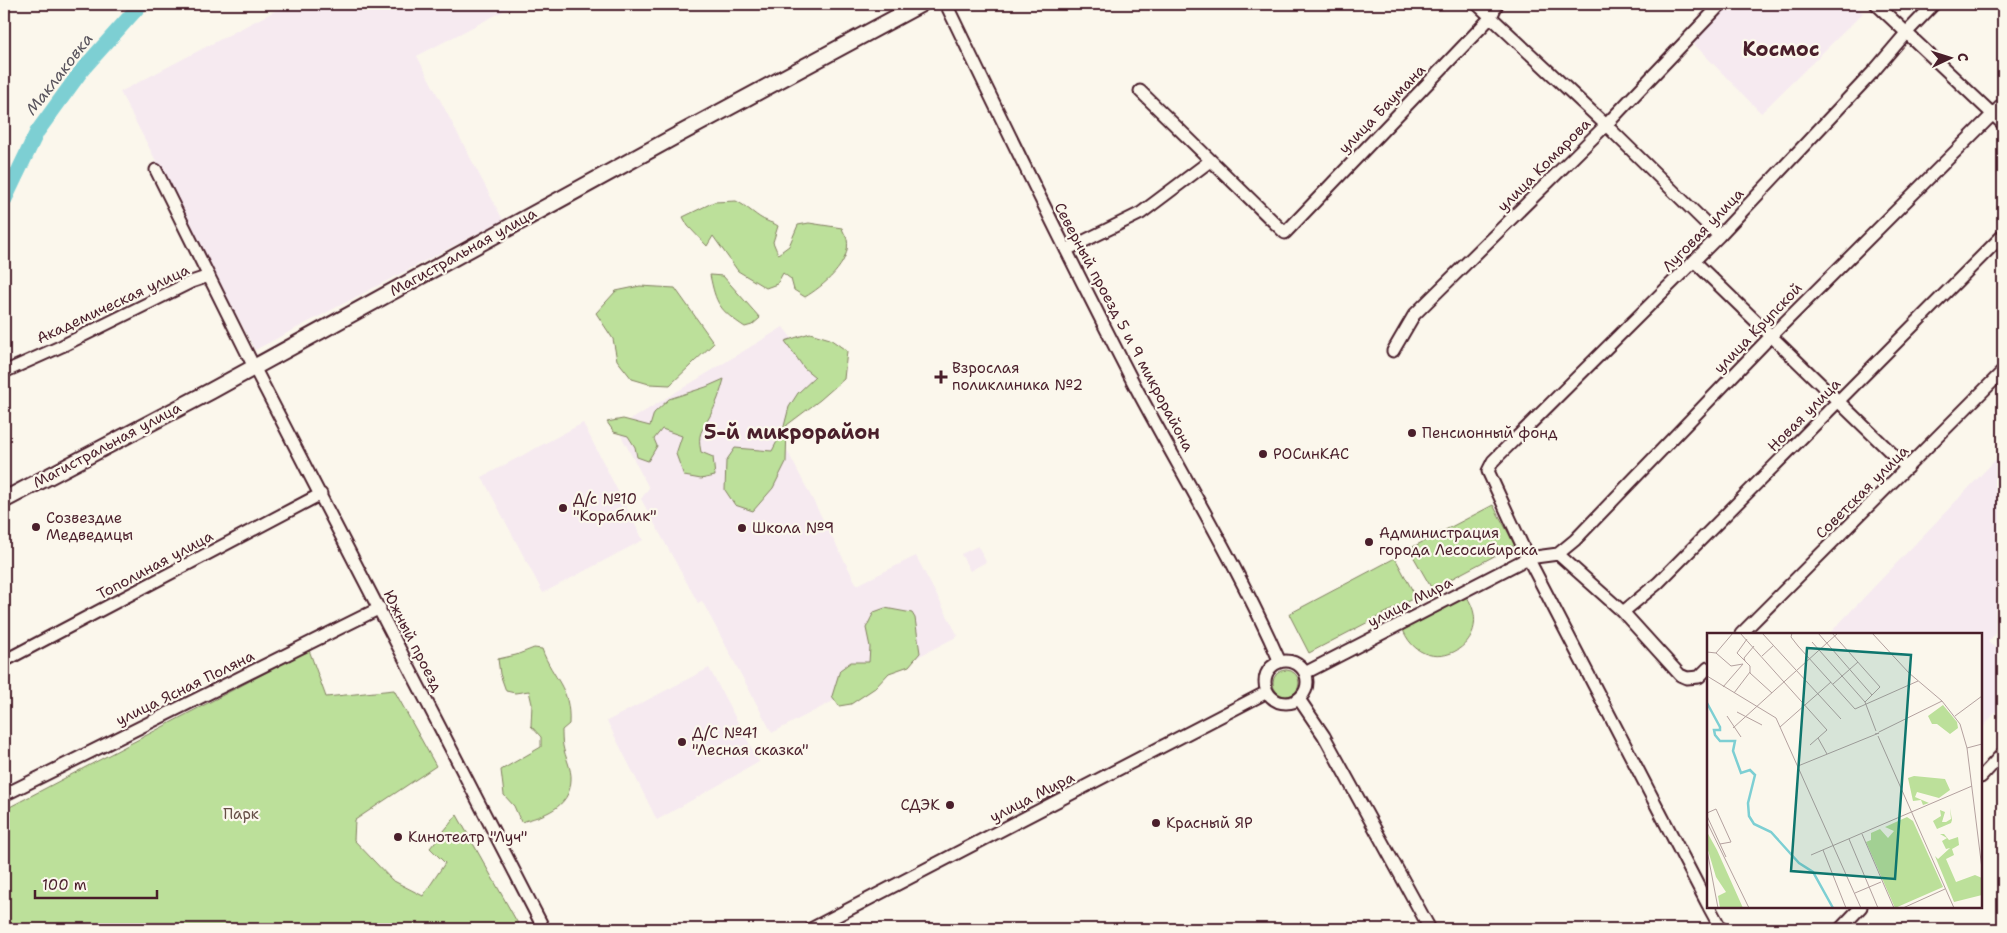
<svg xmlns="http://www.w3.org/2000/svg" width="2007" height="933" viewBox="0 0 2007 933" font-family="'Shantell Sans',sans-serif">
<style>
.built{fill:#f6eaf0}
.green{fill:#bce09a;stroke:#838062}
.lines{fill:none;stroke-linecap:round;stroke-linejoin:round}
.river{stroke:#7dcfd3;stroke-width:15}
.minor-casing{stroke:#4a1f2b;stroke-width:15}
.major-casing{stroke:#4a1f2b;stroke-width:19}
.minor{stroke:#fbf7ec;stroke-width:11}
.major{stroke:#fbf7ec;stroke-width:15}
.poi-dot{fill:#4a1f2b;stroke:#fbf7ec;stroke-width:2}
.labels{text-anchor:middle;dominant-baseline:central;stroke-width:4.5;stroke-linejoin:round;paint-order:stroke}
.street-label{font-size:15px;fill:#4a1f2b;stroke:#fbf7ec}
.poi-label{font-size:15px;fill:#4a1f2b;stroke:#fbf7ec;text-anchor:start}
.park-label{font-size:15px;fill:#664f47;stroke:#fbf7ec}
.water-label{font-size:16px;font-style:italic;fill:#59545d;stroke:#fbf7ec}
.district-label{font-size:20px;font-weight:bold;fill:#4a1f2b;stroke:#fbf7ec}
.inset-river{fill:none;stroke:#7dcfd3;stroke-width:2.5}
.inset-road{fill:none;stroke:#b4a19f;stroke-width:1}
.view{fill:#0f766e;fill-opacity:0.15;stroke:#0f766e;stroke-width:2.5}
.inset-edge{fill:none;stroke:#4a1f2b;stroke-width:2.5}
</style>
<rect width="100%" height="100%" fill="#fbf7ec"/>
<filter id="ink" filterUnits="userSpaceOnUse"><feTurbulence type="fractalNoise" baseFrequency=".02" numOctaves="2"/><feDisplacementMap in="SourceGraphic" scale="10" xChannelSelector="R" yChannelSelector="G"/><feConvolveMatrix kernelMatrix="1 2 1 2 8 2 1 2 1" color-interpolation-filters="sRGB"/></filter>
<g filter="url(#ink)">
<!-- built -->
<path class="built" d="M288,4H517L417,56L503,220L255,350L120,92Z
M1729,4H1853L1863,13L1761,113L1691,41Z
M783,327L819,373L778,433L857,585L916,556L958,636L772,733L702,601L698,603L641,499L649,488L617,428Z
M583,423L643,540L543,593L482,477Z
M2003,452V625L1988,642L2003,654V703L1981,730V634H1829Z
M978,546L986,562L970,571L961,554Z
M709,668L759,762L657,820L607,721Z"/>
<!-- green -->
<path class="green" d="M736,201C747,206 758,218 767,221C771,223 774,223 778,226L773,242L778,254L789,246L798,225L809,223L842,228C843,232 846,236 847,239C852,263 822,287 805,297L794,290L791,279L783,273L777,284L766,288L738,271L713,236L707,246L688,226L683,217L714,202Z
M710,275L723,276L760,318L752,325L745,327C719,310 716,304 710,275Z
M640,286L675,288L714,343L670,385L649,384L632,379L617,360L613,339L596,313L616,291Z
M810,333L830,339L847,351L844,379L820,400L787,425L786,462L773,488L753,511L735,505L725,490L726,461L735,448L772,451L783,430L789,407L798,393L815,377L804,368L785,341Z
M724,379C721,391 716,405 710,416C702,431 697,433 701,452L713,457L715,476L701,479L684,476L676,454L682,436L662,429L654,439L657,446L648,461L637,457L635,447L628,436L614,432L607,422L623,419L650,426L654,413L669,399L706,387Z
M1493,505L1515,545L1432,589L1409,549Z
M1395,558L1416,597L1309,653L1289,614Z
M1467,597C1498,645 1425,683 1403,630Z
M885,608L912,613L915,618L920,653L909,666L889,673L875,688L851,704L839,706L832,696L840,670L851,662H869L870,647L866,628L874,612Z
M534,648L542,649C553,680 571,686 569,724L562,730C562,735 562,741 563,746C565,757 572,769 571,780C570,808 543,816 521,822L514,806L504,795L501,770L541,747V737L531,726L532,704L529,691L515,693L506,691L500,674L498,659L516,655Z
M309,650L326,697L394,690L436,766L355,820L354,840L392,880L423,896L445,863L430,848L457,815L521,929H4V810Z
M1273 683a13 13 0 1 1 26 0a13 13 0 1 1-26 0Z"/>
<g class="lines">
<!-- river -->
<path class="river" d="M4,201L37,132L82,70L141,4"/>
<defs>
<path id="minor" d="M946,4C1007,131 1069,258 1134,384C1183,476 1238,566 1280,662
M1477,4L1606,125L1719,236
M1876,4L2003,124
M1140,91L1285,233L1491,17L1497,4
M156,170L254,367L544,929
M1066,250L1141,213L1210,161
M1695,262L1907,468
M1393,351L1414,315L1606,125L1721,4
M4,372L62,346L191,282L209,276
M1558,554L1623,612L1680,675L1687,678L1699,677L1708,668
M1623,612L1658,583L2003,235
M1741,634L2003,371
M1265 682a21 21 0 1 1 42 0a21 21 0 1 1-42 0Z
M4,661L321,494
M1305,673L1528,558L1558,554L1575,540L1772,335L2003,104
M1299,699L1324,736L1430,929
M1981,777L2003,753
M4,795L380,608
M1708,905L1528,558L1488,471L1493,461L1719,236L1873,72L1907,32L1934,4
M1709,907L1721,929
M811,929L1267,692
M1840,929L1861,907"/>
<path id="major" d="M4,500L211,391L672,138L921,4"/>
</defs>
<!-- minor casing -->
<use href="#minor" class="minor-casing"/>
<!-- major casing -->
<use href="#major" class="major-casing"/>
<!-- minor -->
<use href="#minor" class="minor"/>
<!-- major -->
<use href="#major" class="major"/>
</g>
</g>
<!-- markers -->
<g class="poi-dot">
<path d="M938.5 369.5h5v5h5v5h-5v5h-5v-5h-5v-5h5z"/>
<circle cx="1412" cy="433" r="5"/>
<circle cx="1263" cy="454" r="5"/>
<circle cx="563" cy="508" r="5"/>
<circle cx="36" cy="527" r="5"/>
<circle cx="742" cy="528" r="5"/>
<circle cx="1369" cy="542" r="5"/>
<circle cx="682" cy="742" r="5"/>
<circle cx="950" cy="805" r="5"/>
<circle cx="1156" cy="823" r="5"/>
<circle cx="398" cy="837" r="5"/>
</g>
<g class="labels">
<!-- street labels -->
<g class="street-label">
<text transform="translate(1382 109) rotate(-46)">улица Баумана</text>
<text transform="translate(1544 165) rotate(-45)">улица Комарова</text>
<text transform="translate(1703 230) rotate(-46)">Луговая улица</text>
<text transform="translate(463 252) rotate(-29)">Магистральная улица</text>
<text transform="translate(113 304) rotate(-25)">Академическая улица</text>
<text transform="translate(1124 327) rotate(62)">Северный проезд 5 и 9 микрорайона</text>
<text transform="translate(1758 328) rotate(-46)">улица Крупской</text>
<text transform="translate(1804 415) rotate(-45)">Новая улица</text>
<text transform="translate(107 445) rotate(-28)">Магистральная улица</text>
<text transform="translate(1862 492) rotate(-45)">Советская улица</text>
<text transform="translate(155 565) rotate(-28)">Тополиная улица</text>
<text transform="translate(1410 602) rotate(-27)">улица Мира</text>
<text transform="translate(413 641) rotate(63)">Южный проезд</text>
<text transform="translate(185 688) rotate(-26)">улица Ясная Поляна</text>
<text transform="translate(1032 797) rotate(-27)">улица Мира</text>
</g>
<!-- poi labels -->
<g class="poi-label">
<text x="952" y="368">Взрослая<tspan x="952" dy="17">поликлиника №2</tspan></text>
<text x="1422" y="433">Пенсионный фонд</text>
<text x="1273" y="454">РОСинКАС</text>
<text x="573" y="499">Д/с №10<tspan x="573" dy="17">"Кораблик"</tspan></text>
<text x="46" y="518">Созвездие<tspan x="46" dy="17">Медведицы</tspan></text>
<text x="752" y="528">Школа №9</text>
<text x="1379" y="533">Администрация<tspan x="1379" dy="17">города Лесосибирска</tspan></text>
<text x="692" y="733">Д/С №41<tspan x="692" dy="17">"Лесная сказка"</tspan></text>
<text x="940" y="805" text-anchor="end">СДЭК</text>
<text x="1166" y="823">Красный ЯР</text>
<text x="408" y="837">Кинотеатр "Луч"</text>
</g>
<!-- park labels -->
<g class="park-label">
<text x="241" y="814">Парк</text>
</g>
<!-- water labels -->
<g class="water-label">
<text transform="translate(59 74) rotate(-52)">Маклаковка</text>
</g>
<!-- district labels -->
<g class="district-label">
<text x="1781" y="49">Космос</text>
<text x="792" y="432">5-й микрорайон</text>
</g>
</g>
<!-- overview -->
<g transform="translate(1707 633)">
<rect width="275" height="275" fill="#fbf7ec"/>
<path d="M236,72L250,89L251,95L243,101L230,91H225L221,83ZM207,143L238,146L243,157L232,165L210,159L208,164L222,170L216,172L214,167L206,168L201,145ZM243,175L245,187L244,190L230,196L226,188L234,183L233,177L238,179L235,189H239L244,186ZM200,184L206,188L236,254L188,275L159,209L164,207V200L173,196L181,205L187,198L178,194ZM0,199L10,217L36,275H13L11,263L19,259L9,244L0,214ZM233,201H237L242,207L251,204L252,212L245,216L247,222L239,226L249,249L268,242L275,245V262L247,269L228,223L231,226L243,215L239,216L235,208L240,205Z" fill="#bce09a"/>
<path class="inset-river" d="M0,70L13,94V97H7L8,102L13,108H28L26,118L34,140L43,137L48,142L41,170L42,183L47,191L64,199L92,230L106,239L126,275"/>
<path class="inset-road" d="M33,0L120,97L103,112M55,0L134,86M85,0L84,4L91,13L148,76L211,48M111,0L165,62M125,0L173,54L158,69M165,0L202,40L235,68L253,91L260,115L275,236M40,6L30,20L43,33V40L65,60M105,9L158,69L169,98M0,19L9,20L26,0M9,20L24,33L36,31L16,54M55,23L67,12M38,28L37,25L47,13M0,43L69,85L154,275M126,51L151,29M27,60L43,39M30,79L55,92M20,83L34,104M248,83L275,63M73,94L124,49M26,95L131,0M172,99L235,68M171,103L247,275M111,105L120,121M260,115L275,111M91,133L172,100L168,101M0,180L9,176L24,209L13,211M0,183L19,224M0,189L42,275M155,201L187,275M142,206L171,275M0,217L11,275M116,217L139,275M104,222L265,153M148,260L174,249M196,275L238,256"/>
<path class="view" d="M100,15L204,22L188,246L84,238Z"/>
<rect width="275" height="275" class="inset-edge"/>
</g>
<!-- margin -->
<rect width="2007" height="933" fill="none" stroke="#fbf7ec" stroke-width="20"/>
<rect x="10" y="10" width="1987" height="913" fill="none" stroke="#4a1f2b" stroke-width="2" filter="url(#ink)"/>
<!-- north arrow -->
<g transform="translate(1950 58) rotate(86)" stroke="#fbf7ec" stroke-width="4" paint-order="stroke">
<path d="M0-4L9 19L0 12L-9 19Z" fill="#4a1f2b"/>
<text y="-8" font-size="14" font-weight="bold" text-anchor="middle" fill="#4a1f2b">С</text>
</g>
<!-- scale -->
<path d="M35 890v8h122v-8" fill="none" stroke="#4a1f2b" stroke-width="2.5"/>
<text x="42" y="890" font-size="15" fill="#4a1f2b" stroke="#fbf7ec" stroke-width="4" paint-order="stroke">100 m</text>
</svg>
